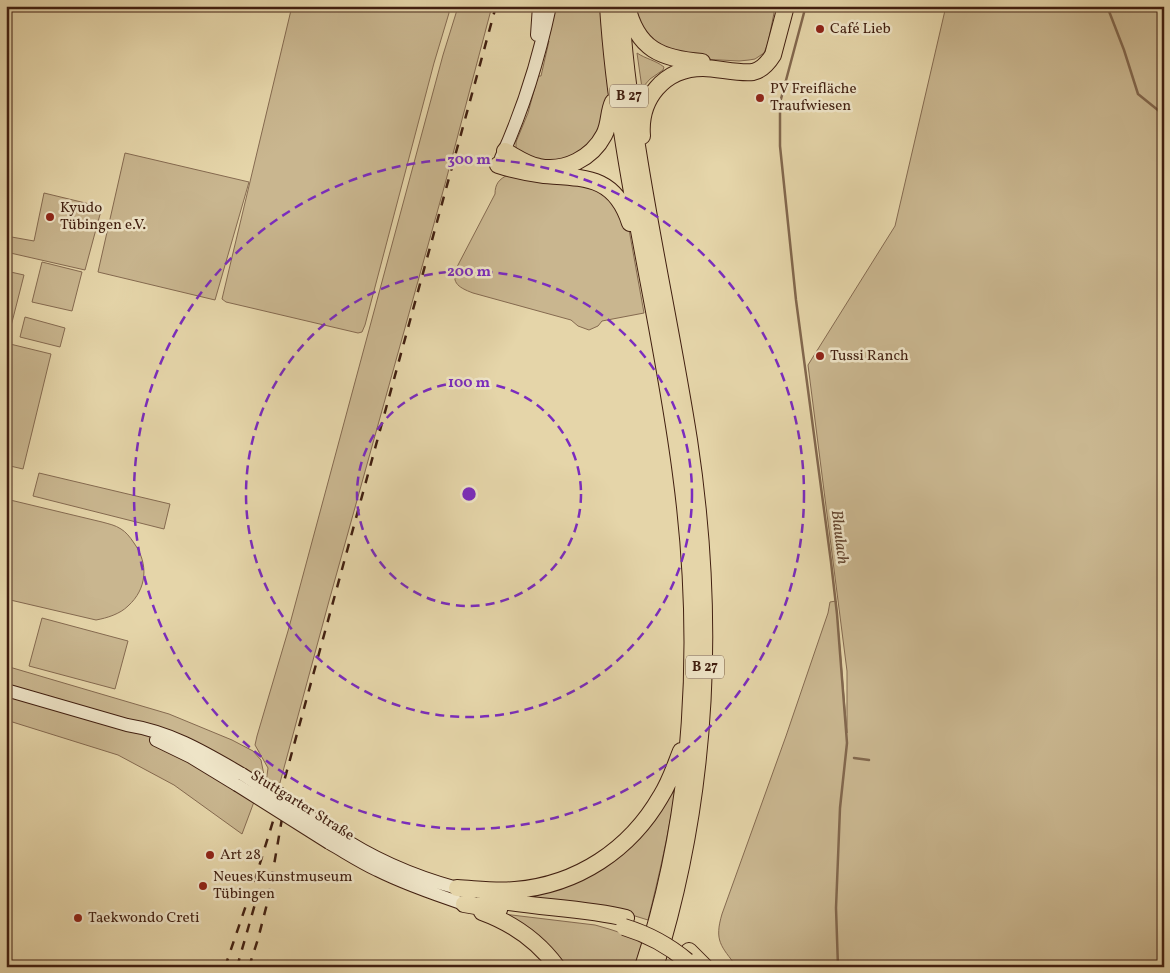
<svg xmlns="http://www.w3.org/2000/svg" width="1170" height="973" viewBox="0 0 1170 973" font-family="Vollkorn,serif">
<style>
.green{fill:#c9b68f;stroke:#856a50}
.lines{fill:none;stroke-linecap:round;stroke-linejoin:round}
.stream{stroke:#82674d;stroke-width:2.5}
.secondary-casing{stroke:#411f10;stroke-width:14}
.highway-casing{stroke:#411f10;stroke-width:18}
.secondary{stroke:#eee4c7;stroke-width:12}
.highway{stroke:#e5d5a9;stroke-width:16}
.rail{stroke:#411f10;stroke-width:2.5;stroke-dasharray:9 9;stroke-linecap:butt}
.secondary-bridge-casing{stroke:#411f10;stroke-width:14;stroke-linecap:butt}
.highway-bridge-casing{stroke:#411f10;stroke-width:18;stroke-linecap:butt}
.secondary-bridge{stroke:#eee4c7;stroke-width:12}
.highway-bridge{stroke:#e5d5a9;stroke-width:16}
.ring{fill:none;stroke:#7b2cbf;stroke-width:2.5;stroke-dasharray:9 6}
.poi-dot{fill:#8f2418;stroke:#eee4c7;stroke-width:2}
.labels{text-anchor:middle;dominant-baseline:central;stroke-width:5;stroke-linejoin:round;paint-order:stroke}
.shield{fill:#eee4c7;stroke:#755a47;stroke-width:1}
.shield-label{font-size:14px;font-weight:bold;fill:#411f10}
.poi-label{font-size:15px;fill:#411f10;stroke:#eee4c7;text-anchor:start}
.street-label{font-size:15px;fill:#411f10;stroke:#eee4c7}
.water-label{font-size:16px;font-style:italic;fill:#61432e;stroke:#eee4c7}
.centre{fill:#7b2cbf;stroke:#eee4c7;stroke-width:2.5}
.ring-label{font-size:15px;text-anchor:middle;font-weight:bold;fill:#7b2cbf;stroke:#eee4c7;stroke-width:5;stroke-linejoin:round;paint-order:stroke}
</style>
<rect width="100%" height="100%" fill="#e5d5a9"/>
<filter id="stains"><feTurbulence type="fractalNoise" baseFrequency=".004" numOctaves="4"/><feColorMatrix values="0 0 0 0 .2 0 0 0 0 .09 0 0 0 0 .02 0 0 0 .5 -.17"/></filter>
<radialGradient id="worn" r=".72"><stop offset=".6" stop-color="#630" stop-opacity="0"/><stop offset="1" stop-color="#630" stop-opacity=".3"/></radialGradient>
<!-- green -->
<path class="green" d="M292,6L448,7L449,13L434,63L365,325L362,332L358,333L226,302L222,299Z
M483,6H492L445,184L329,601L278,790L266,783L268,768L255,745L257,736L288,631L443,55L457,10C466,12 476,12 483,6Z
M558,6H601L609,98L593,147L551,166L516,151V142L528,113L538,76H541L549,41L545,42L554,10Z
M630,6H773L774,13L768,43L764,53L755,59L749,60L739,61L702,59L656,48Z
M946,6H1164V967H737C721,946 714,941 722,914L786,736L828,613L830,602L836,601L847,733V671L808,365L895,226Z
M637,53C646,59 655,60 664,67L663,70L650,79L642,88Z
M125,153L249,182L215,300L98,272Z
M508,175L600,188L628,224L644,313L602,321L598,326L589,330L578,326L571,320L473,293C457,287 450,282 458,265L495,194C495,184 499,179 508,175Z
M44,193L102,207L85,270L6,252V236L34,241Z
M42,262L82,272L72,311L32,302Z
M6,271L24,275L9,334H6Z
M25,317L65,328L60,347L20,337Z
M6,343L51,354L23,469L6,465Z
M39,473L170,504L164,529L33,496Z
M6,499L102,522C109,524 115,525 121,529C126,532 130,537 134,543C149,564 147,589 128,606C120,614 107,618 96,620L6,599Z
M42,618L128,641L115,689L29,666Z
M6,666L169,714L232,740L253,751L261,760L264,775L242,834L174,785L118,755L6,720Z
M676,786C669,832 659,876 648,920L622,912L502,895L571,881Z
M495,913L595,925L609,929L643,940L635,967H561Z"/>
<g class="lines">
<!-- stream -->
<path class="stream" d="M1107,6L1124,50L1138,94L1164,115
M781,99L805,9
M780,111V146L796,300L831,562L837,614L847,743L840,808L836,908L838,967
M854,758L869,760"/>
<defs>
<path id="secondary" d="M537,35L539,6
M501,158C523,110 539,58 550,6
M6,690L127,725C171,732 204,752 242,774
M156,740L191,757L237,785
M335,833C373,859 413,876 457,888
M329,843C345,852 360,862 377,870C405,884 434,894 464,904"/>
<path id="highway" d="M608,6C618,164 661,317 681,474C703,638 695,809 643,967
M621,6C623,55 630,103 638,152C653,248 674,344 689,440C716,618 709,794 655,967
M627,6C637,49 661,59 702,62
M642,136C639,99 664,68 703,68C717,68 740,74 753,72C762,70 768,63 773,55L786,6
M505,151C516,157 527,165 539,167C565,172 592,158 604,135C610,124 608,112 613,102
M498,165C513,170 528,173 544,175C585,178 615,176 630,223
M457,888C476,889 496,892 515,890C577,885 630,850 661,796C670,782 675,766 681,751
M485,898C532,908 580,907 626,918
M464,904L499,910
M482,912C512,923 538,941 557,967
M689,951L705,967"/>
</defs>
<!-- secondary casing -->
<use href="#secondary" class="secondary-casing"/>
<!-- highway casing -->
<use href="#highway" class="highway-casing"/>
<!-- secondary -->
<use href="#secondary" class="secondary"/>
<!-- highway -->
<use href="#highway" class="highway"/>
<!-- rail -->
<path class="rail" d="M225,967L257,873L274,818L496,6
M237,967L261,883
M249,967L258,939L268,900L285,801"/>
<defs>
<path id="secondary-bridge" d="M242,774L335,833
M237,785L329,843"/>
<path id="highway-bridge" d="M624,927C647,934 668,945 687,961"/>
</defs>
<!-- secondary-bridge casing -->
<use href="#secondary-bridge" class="secondary-bridge-casing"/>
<!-- highway-bridge casing -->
<use href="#highway-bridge" class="highway-bridge-casing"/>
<!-- secondary-bridge -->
<use href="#secondary-bridge" class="secondary-bridge"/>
<!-- highway-bridge -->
<use href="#highway-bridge" class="highway-bridge"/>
</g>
<!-- distance rings -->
<g class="ring">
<circle cx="469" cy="494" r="112"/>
<circle cx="469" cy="494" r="223"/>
<circle cx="469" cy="494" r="335"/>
</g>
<!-- markers -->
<g class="poi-dot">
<circle cx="820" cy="29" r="5"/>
<circle cx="760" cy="98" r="5"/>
<circle cx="50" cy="217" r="5"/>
<circle cx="820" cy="356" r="5"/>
<circle cx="210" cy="855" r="5"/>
<circle cx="203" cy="886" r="5"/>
<circle cx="78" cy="918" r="5"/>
</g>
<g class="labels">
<!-- shield labels -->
<g class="shield">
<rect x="610" y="84.5" width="38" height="23" rx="4"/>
<rect x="686" y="655.5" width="38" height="23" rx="4"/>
</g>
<g class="shield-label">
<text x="629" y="96">B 27</text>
<text x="705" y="667">B 27</text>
</g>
<!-- poi labels -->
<g class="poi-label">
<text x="830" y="29">Café Lieb</text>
<text x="770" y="89">PV Freifläche<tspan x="770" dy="17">Traufwiesen</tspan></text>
<text x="60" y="208">Kyudo<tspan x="60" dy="17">Tübingen e.V.</tspan></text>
<text x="830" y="356">Tussi Ranch</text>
<text x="220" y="855">Art 28</text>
<text x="213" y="877">Neues Kunstmuseum<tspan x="213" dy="17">Tübingen</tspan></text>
<text x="88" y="918">Taekwondo Creti</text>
</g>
<!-- street labels -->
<g class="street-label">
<text transform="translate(302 806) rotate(32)">Stuttgarter Straße</text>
</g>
<!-- water labels -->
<g class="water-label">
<text transform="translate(839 537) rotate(83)">Blaulach</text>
</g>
</g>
<circle cx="469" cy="494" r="8" class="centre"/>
<g class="ring-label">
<text x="469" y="164">300 m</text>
<text x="469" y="276">200 m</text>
<text x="469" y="387">100 m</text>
</g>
<!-- margin -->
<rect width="1170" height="973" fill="none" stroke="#e5d5a9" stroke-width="25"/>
<rect x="8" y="8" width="1155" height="958" fill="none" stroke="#411f10" stroke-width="2.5"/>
<rect x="12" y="12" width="1145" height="948" fill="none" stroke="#411f10"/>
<rect width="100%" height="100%" filter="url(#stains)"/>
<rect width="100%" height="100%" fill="url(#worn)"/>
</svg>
